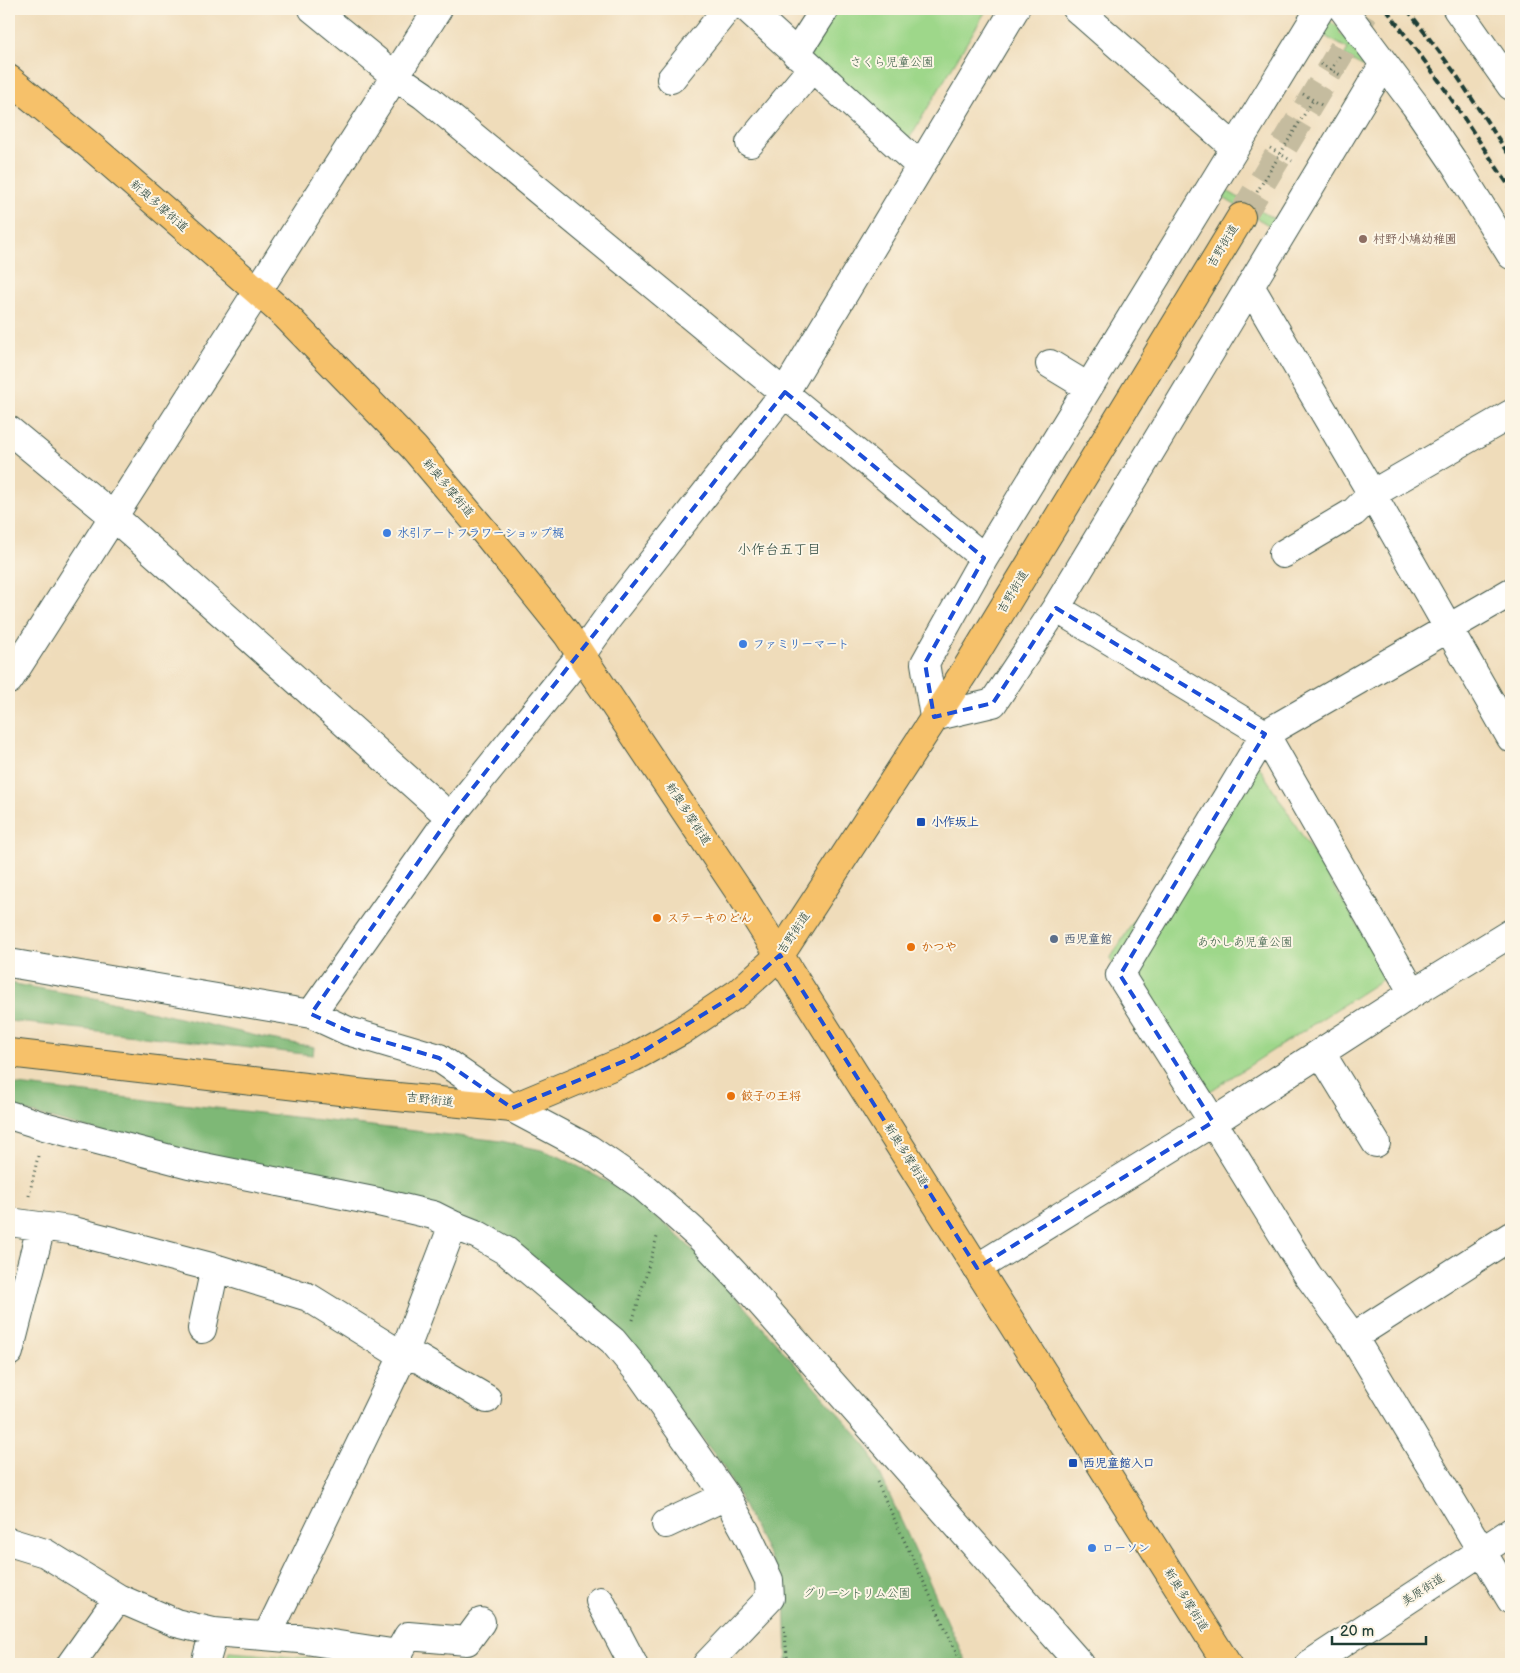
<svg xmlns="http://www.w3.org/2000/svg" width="1520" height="1673" viewBox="0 0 1520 1673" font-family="'Balsamiq Sans','Klee One',sans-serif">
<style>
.green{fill:#9ed78a;stroke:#5e8a5f}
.forest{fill:#7eb876;stroke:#4e7a55}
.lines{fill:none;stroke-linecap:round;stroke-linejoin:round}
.major-tunnel{stroke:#c5bc9f;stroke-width:28;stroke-dasharray:28 14;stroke-linecap:butt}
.minor-casing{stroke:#3e5548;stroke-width:30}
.major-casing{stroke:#3e5548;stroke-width:30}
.path{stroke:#3e5548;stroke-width:3;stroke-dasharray:1 4;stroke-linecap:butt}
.minor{stroke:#fff;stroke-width:28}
.major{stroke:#f6c16b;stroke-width:28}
.rail{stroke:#1f3d34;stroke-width:4;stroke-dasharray:8 4;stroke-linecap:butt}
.marked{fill:none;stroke:#1d4ed8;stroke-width:4;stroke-dasharray:10 6;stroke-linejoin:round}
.education-dot{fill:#8d6e63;stroke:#fcf5e5;stroke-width:2}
.shop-dot{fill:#3f7fe0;stroke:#fcf5e5;stroke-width:2}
.transit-dot{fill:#1a4fb4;stroke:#fcf5e5;stroke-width:2}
.food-dot{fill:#e8710a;stroke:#fcf5e5;stroke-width:2}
.service-dot{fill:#5c6f8a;stroke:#fcf5e5;stroke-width:2}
.labels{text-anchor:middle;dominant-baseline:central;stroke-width:4;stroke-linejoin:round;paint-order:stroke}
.park-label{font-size:12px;fill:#385c45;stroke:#fcf5e5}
.street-label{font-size:12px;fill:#1f3d34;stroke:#fcf5e5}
.education-label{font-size:12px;font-weight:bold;fill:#785e54;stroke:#fcf5e5;text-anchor:start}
.shop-label{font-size:12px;font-weight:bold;fill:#366cbe;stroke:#fcf5e5;text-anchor:start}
.transit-label{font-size:12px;font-weight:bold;fill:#164399;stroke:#fcf5e5;text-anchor:start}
.food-label{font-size:12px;font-weight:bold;fill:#c56008;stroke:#fcf5e5;text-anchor:start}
.service-label{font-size:12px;font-weight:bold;fill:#4e5e75;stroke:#fcf5e5;text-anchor:start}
.neighbourhood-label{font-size:14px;fill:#1f3d34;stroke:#fcf5e5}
</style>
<rect width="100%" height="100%" fill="#fcf5e5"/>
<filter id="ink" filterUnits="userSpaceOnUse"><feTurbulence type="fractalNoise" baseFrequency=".02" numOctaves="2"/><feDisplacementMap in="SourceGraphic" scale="10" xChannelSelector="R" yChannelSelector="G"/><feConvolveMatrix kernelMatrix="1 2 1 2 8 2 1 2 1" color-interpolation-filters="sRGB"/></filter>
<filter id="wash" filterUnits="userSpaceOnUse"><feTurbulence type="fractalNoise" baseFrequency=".0096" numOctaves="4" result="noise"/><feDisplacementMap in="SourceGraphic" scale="20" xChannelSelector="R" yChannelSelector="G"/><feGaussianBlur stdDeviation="1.12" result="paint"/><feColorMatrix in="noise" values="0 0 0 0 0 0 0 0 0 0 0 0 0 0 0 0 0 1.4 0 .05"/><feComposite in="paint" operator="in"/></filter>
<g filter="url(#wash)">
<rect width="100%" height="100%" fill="#efdcba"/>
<!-- green -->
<path class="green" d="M822,9H987L903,149L798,45Z
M1323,22H1330L1337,26L1368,69L1344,56L1348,49L1314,30Z
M1219,186L1279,222L1275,229L1215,193Z
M1245,744L1389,975L1204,1095L1189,1093L1110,959Z
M229,1652L381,1664H225Z"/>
<!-- forest -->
<path class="forest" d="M9,983L94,998L265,1038L314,1047L313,1055L9,1021Z
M9,1084L501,1141L541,1150L560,1157L627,1192L671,1229L704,1261L867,1446L967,1664H787L785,1587L722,1464L659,1384L511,1244L9,1107Z"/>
</g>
<g filter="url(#ink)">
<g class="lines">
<!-- major-tunnel -->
<path class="major-tunnel" d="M1241,217L1367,9"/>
<defs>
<path id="minor" d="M313,9L395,76L423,95L984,558
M748,9L920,166
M1077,9L1235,148
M1320,9L984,558L925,663L934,717L993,703L1056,608L1384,64
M1343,9L1415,105L1455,164L1511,255
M1457,9L1511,86
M796,54L825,9
M671,79L727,9
M750,143L812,68
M1250,286L1372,494L1511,738
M1050,364L1088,387
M9,430L113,516L450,817
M1283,554L1354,512L1372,494L1511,414
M1511,592L1265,734L1120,975L1213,1122L1307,1274L1353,1337L1511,1600
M1056,608L1265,734L1413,993
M9,680L438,9
M9,963L311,1014L348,1031L439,1058L512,1108L589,1149L641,1185L670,1210L701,1238L744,1284L1080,1664
M311,1014L450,817L581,655L607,619L785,392L1015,9
M1321,1053L1376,1143
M9,1115L44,1126L189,1164L378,1202L433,1215L453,1225L478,1235L506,1251L613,1341L641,1375L726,1496L747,1534L769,1580L770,1598L707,1664
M9,1222L70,1230L215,1268L308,1297L403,1356L419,1359L487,1399
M977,1268L1213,1122L1413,993L1511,933
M202,1329L215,1268
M1353,1337L1511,1236
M9,1352L41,1227
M666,1524L726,1496
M9,1542L45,1553L118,1598L176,1623L214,1632L299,1639L398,1654V1664
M600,1601L633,1664
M267,1636L403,1356L453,1225
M398,1654L408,1636L467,1641L481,1622
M71,1664L118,1598
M205,1664L214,1632
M1310,1664L1511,1532"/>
<path id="major" d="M9,79L94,149L286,316L414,448L489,537L567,634L744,899L1227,1664
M9,1053L366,1094L512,1108L634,1057L681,1031L738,993L780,955L965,671L1241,217"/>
</defs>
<!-- minor casing -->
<use href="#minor" class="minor-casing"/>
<!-- major casing -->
<use href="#major" class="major-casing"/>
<!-- path -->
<path class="path" d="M1321,64L1342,76
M1331,70L1340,55
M1303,94L1323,106
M1270,148L1292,161
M1257,192L1313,100
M29,1196L38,1156
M633,1320L657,1237
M877,1482L962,1664
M784,1626L788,1664"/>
<!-- minor -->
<use href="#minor" class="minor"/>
<!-- major -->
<use href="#major" class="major"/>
<!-- rail -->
<path class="rail" d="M1386,9L1440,82L1511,189
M1407,9L1455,73L1511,158"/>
</g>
</g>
<!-- marked area -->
<path class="marked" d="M785,392L984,558L925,663L934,717L993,703L1056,608L1265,734L1120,975L1213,1122L977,1268L780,955L738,993L634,1057L512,1108L439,1058L348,1031L311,1014L450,817Z"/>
<!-- markers -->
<circle class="education-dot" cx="1363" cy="239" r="5"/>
<g class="shop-dot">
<circle cx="387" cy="533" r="5"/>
<circle cx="743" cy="644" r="5"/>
<circle cx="1092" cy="1548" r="5"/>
</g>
<g class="transit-dot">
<rect x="916" y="817" width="10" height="10" rx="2.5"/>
<rect x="1068" y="1458" width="10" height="10" rx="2.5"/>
</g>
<g class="food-dot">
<circle cx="657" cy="918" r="5"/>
<circle cx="911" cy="947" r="5"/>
<circle cx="731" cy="1096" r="5"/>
</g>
<circle class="service-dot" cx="1054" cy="939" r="5"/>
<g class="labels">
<!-- park labels -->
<g class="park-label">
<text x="892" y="62">さくら児童公園</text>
<text x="1245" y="942">あかしあ児童公園</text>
<text x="857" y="1593">グリーントリム公園</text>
</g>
<!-- street labels -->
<g class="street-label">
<text transform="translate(159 206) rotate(41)">新奥多摩街道</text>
<text transform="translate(1223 246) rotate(-59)">吉野街道</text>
<text transform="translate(448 488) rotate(50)">新奥多摩街道</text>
<text transform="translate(1013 592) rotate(-59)">吉野街道</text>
<text transform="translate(688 814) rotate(57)">新奥多摩街道</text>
<text transform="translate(794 933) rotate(-56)">吉野街道</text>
<text transform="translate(430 1100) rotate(6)">吉野街道</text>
<text transform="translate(906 1155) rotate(58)">新奥多摩街道</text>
<text transform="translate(1423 1590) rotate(-33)">美原街道</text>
<text transform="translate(1186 1600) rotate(58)">新奥多摩街道</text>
</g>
<!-- education labels -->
<g class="education-label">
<text x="1373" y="239">村野小鳩幼稚園</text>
</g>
<!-- shop labels -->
<g class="shop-label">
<text x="397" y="533">水引アートフラワーショップ梶</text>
<text x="753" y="644">ファミリーマート</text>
<text x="1102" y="1548">ローソン</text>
</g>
<!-- transit labels -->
<g class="transit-label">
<text x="931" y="822">小作坂上</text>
<text x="1083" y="1463">西児童館入口</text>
</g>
<!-- food labels -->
<g class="food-label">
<text x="667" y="918">ステーキのどん</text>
<text x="921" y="947">かつや</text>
<text x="741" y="1096">餃子の王将</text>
</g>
<!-- service labels -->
<g class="service-label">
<text x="1064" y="939">西児童館</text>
</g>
<!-- neighbourhood labels -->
<g class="neighbourhood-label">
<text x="779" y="549">小作台五丁目</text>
</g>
</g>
<!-- margin -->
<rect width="1520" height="1673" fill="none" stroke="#fcf5e5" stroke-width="30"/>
<!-- scale -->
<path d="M1332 1636v8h94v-8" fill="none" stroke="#1f3d34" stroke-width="2.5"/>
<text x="1340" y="1636" font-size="15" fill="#1f3d34" stroke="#fcf5e5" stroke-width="4" paint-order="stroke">20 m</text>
</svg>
